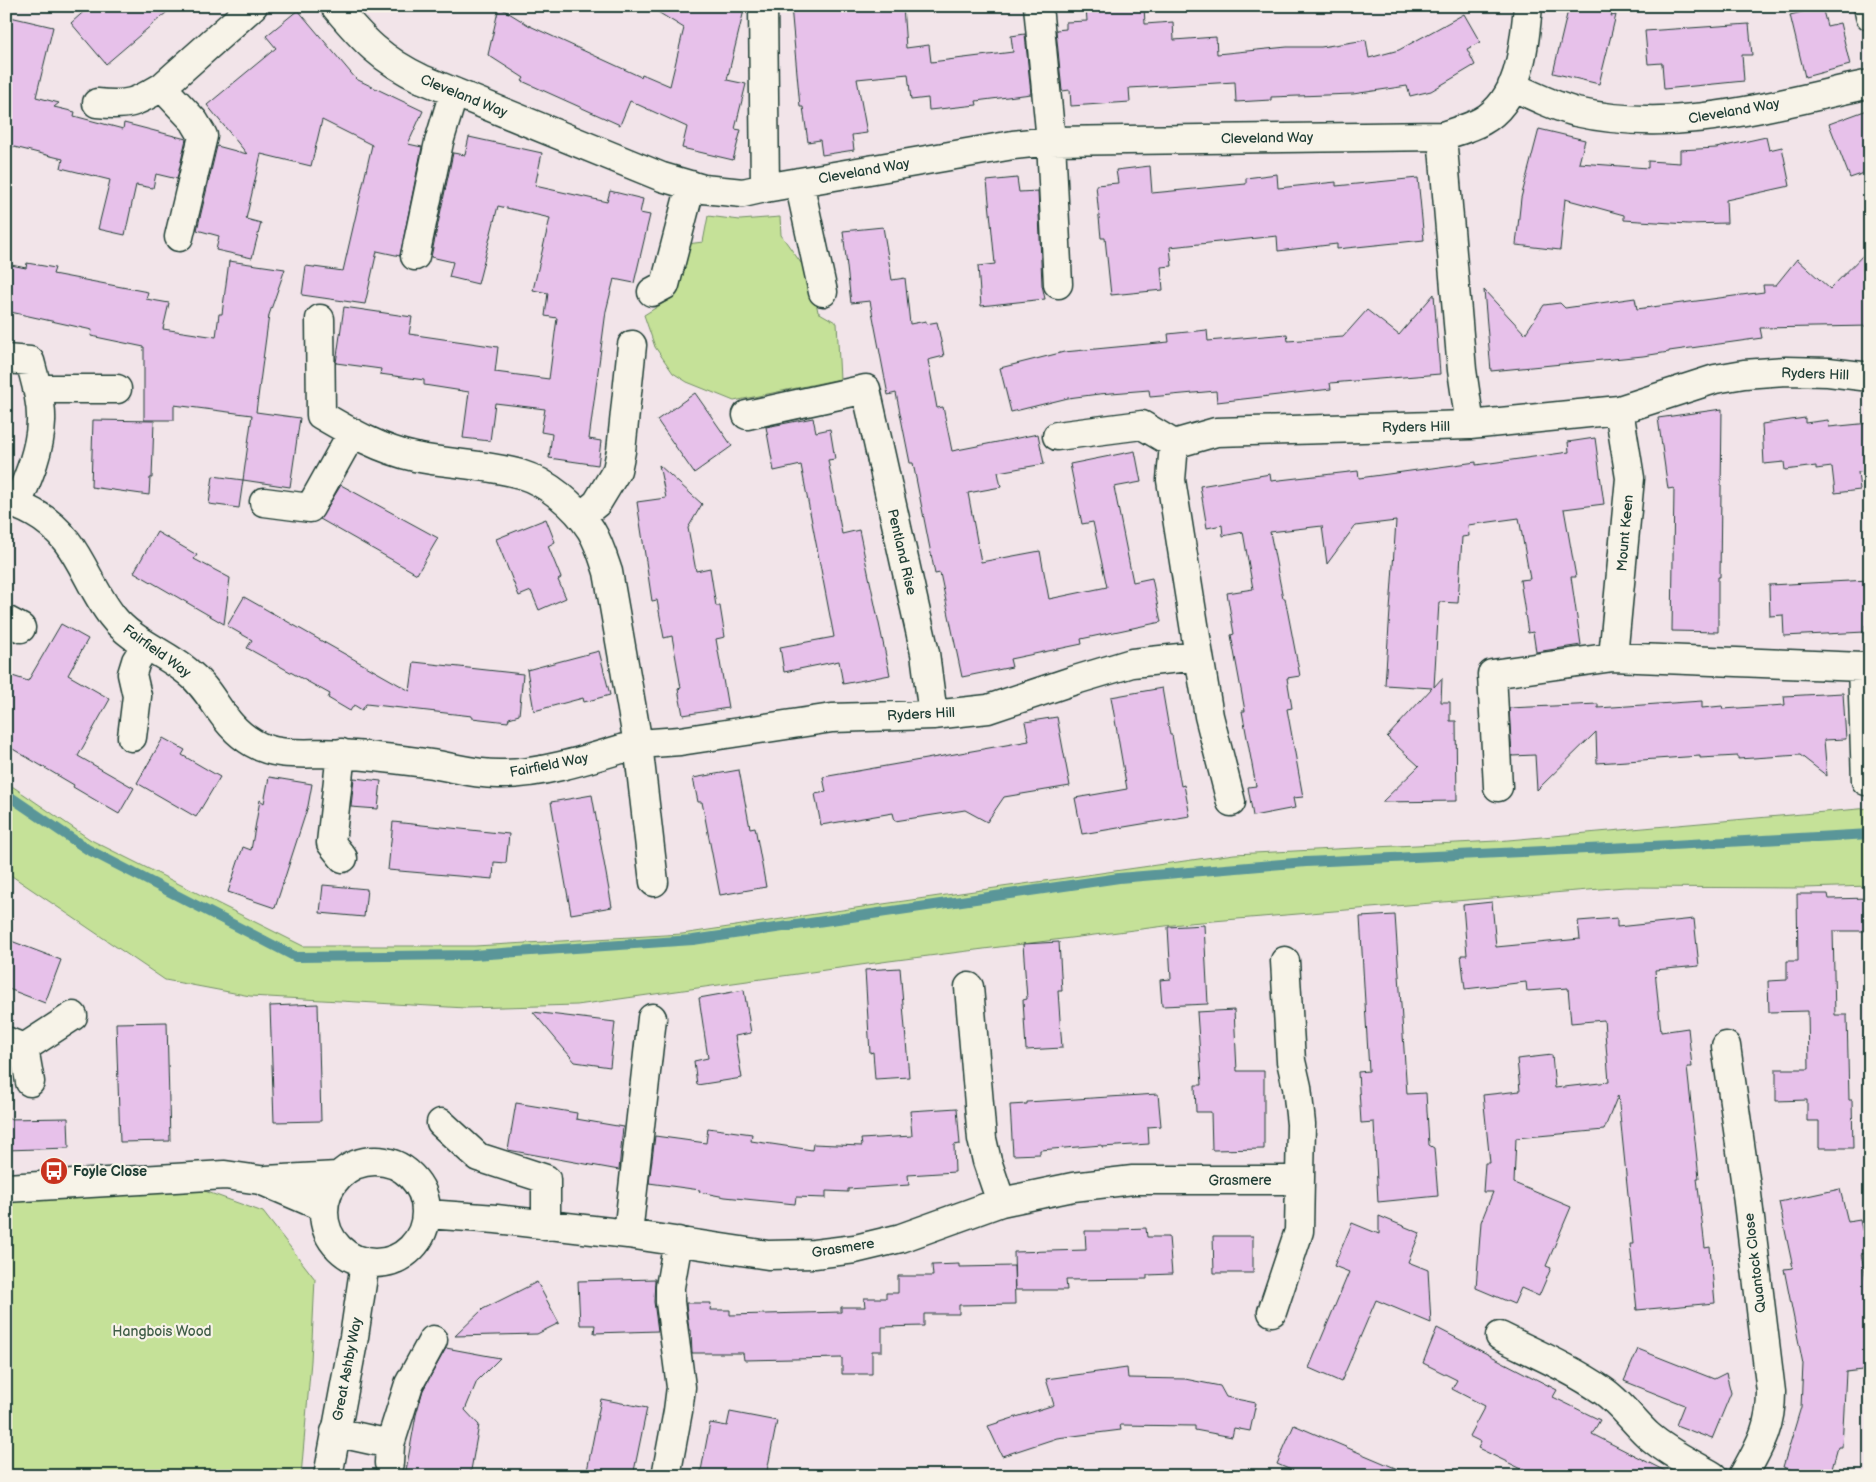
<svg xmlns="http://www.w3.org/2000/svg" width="1876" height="1482" viewBox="0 0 1876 1482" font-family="'Balsamiq Sans',sans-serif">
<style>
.green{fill:#c5e198;stroke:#728f66}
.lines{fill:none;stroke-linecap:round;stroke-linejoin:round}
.stream{stroke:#5a9699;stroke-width:10}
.building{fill:#e7c1ea;stroke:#1f3d34}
.minor-casing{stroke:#1f3d34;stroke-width:31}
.minor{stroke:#f7f3e8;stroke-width:28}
.labels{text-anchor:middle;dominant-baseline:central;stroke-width:4.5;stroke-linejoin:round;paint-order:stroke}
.street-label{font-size:14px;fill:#1f3d34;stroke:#f7f3e8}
.poi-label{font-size:14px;font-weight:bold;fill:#1f3d34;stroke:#f7f3e8;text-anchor:start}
.park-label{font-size:14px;fill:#405e48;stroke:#f7f3e8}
</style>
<rect width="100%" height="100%" fill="#f2e4e9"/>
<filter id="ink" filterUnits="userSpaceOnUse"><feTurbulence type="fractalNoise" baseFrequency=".02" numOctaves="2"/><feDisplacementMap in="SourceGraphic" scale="10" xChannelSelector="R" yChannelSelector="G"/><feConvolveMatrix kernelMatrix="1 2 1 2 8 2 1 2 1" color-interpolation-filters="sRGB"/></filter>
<g filter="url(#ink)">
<!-- green -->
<path class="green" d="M708,216L740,220L780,217L781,235L811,277L818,312L837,323L840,379L734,401L687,382L673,373L655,347L644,315L675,296L687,244L703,242Z
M6,782L91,840L303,946H475L682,934L869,906L1234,854L1497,841L1870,808V886L1804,888L1625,887L1189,923L889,961L577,1005L466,1008L250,996L165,980L6,872Z
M188,1185L263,1212L315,1279L311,1361L301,1476H6V1199Z"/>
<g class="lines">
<!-- stream -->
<path class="stream" d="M6,794L87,849L296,957L474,955L693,940L1119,878L1306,862L1672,845L1870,834"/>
</g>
<!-- building -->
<path class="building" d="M90,6H174L106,64L71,23Z
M648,6H745L727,80L746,84L735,129L741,130L733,160L682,148L687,127L630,101L620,125L522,81L524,78L488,55L499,7L530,26L641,77L642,74L670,86L684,28Z
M791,6H903L906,48L929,45L931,62L1013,52L1011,36L1025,34L1031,94L976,101L977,105L929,110L928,98L911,100L908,74L857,79L867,133L852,135L854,150L822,155L820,140L808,142L803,107H800Z
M1102,6H1144L1145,24L1173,22L1174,40L1216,37L1217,54L1287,47H1321L1366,40L1369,58L1399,50L1464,14L1480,42L1467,49L1475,65L1431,91L1410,96L1407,86L1353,94L1271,97V100L1236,102L1235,82L1129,88L1130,102L1071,106L1070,90L1062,91L1056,30L1066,29V22L1087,21L1086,7Z
M1569,6H1614L1611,16L1616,15L1599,84L1553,73Z
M1822,7L1827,26L1840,23L1850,65L1805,77L1790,15Z
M298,10L356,79L423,111L408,144L422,147L400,256L377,251L365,304L302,295L306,266L343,271L372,145L322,120L311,166L261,154L246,219L261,223L252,258L216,250L219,236L197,230L217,146L247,154L207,105L276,48L266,36Z
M6,16L53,27L36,97L59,103L54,107L75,112L74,116L123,129L124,123L186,139L177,179L156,174L153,188L136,185L125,235L98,229L110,180L61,168L63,159L6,145Z
M1749,24L1752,55H1742L1744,81L1664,89L1662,63L1648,64L1645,31Z
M1870,109V171L1850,178L1829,124Z
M1539,129L1585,140L1579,163L1648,168V161L1680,163V150L1716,148L1766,137L1769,150L1782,147L1790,186L1726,200L1727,223L1688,224L1624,220V215L1565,199L1560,250L1516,245L1521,198Z
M469,137L542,153L535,186L607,202L610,191L643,199L640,213L650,215L634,283L614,279L606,311L589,439L601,441L598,465L549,458L552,434L541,432L545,409L495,403L490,441L463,438L469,392L424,385V380L380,374L381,369L336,363L344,307L412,317L409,334L498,347L495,372L549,379L557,318L545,316L548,293L533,290L550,218L498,206L478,284L449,277L453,262L431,257L453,153L465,155Z
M1150,166L1152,193L1246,184V178L1277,174L1278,188L1336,182V186L1418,178L1424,240L1337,249V244L1278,251L1277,236L1170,247L1172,266L1161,267L1163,290L1111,295L1105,238H1101L1096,185L1118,183L1116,170Z
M1017,178L1019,192L1038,191L1042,285L1045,299L981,306L978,266L995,264L987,181Z
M883,227L892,280L905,278L910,324L926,321V324L937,322L944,356L928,360L937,408L943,407L952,451L1038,434L1044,464L998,472L1001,487L968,493L981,562L1040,551L1049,599L1107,587L1093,522L1082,524L1070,464L1135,451L1141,482L1114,487L1133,582L1152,578L1161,622L1081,639L1082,644L1010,659L1012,667L962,677L940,573L935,574L913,463H910L896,393L888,395L870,301L851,303L843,231Z
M1870,248V326L1760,328L1762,338L1669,351V352L1643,356L1491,371L1484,290L1525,334L1544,305L1560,303L1565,308L1635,298L1637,309L1764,292L1763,285H1776L1797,259L1830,289Z
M229,261L285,269L269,315L256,412L300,418L290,487L243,480L252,415L174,405V420H144V347L91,336L92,330L6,311V264L26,268L27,263L55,268L53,274L148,292L146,299L169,303L163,329L216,337L219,314H222Z
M1434,294L1440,374L1330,383L1331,389L1217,402L1216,391L1150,397L1149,390L1099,394L1068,398L1011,412L1000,368L1064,352L1169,342L1168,334L1207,330L1208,341L1287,334L1288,341L1343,337L1367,310L1399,335Z
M695,393L732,446L694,473L657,420Z
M1722,409L1720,577H1718V632L1672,631L1674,488L1668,489L1658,418Z
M813,418L816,432L830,429L835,459L828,460L842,534L859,530L890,675L843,684L839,661L784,672L780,647L834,637L801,465L774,471L766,427Z
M1805,418V423L1828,420L1829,427L1870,423V471L1858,472L1860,490L1835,493L1832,467L1816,469V466L1785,470L1784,462L1764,464L1762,424Z
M93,420L154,421L152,478H150L149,495L91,487Z
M1595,438L1604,504L1564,509L1576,577H1571L1581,645L1536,652L1533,632L1528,633L1520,580L1530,579L1519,518L1468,525L1469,536L1462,537L1458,603L1439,602L1434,687L1442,678L1441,702H1450V721H1456L1457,801L1382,802L1419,766L1387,737L1432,688L1385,685L1396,521L1355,526L1327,564L1322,526L1270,532L1283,598H1285L1300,676L1287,678L1292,708L1287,709L1303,797L1293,798L1295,808L1253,816L1248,787L1256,786L1242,711H1245L1231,635L1234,634L1227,593L1253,589L1243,532L1223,536L1222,525L1207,528L1200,486L1270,474L1271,481L1358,471L1359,478L1476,462V465L1569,452L1568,442Z
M659,465L702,504L688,528L696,571L710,568L716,606H720L725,637L716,639L728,708L683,715L678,689L681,688L672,636L664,638L657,600L652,601L637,502L666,498Z
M213,476L243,480L239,508L209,504Z
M341,485L438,538L417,574L320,519Z
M546,519L555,542L548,546L561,578L558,580L566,598L539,610L531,591L519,596L496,539Z
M157,532L197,555L194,559L230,578L224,624L134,572Z
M1870,580V625H1865V632L1784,636L1783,615L1770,616L1769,585Z
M244,597L410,691L414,662L523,674L519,715L509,718L508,722L472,718V716L366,704L362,710L354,705L350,711L328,698L330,694L247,648L252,640L227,626Z
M61,624L88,639L68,675L110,699L78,756L134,788L119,814L73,787L74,785L6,745V674L28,681Z
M599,651L610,695L584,702L583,698L534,711L527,670Z
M1162,688L1170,735H1172L1181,786L1184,785L1190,816L1082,834L1075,798L1127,789L1111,697Z
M1843,693L1846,739L1824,740L1827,776L1800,755L1738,759V756L1700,758V756L1597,763L1596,732L1537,790L1535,755L1512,756L1509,708L1598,704V708L1702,701V708L1722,706L1723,709L1785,705L1784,696Z
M1057,717L1070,786L1004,797L987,822L965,810L895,821L893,813L821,825L815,794L826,792L823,777L1029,741L1025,722Z
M163,738L185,750L182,755L220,777L196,817L137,783Z
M739,770L750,828L755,827L766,887L720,895L702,802H698L693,778Z
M269,777L312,784L308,806L275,908L228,892L243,847L251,850L260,800L264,803Z
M354,778L381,781L378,809L351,807Z
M592,795L612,907L571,914L551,802Z
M393,822L509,834L506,863L494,862L493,879L388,870Z
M323,885L367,889L364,917L320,913Z
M1797,894H1828L1829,899L1870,898V931H1833L1835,1015H1847L1849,1100H1852L1853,1148H1819V1121H1807V1100L1776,1101V1069H1809L1808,1011L1769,1012L1768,981L1787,980V961H1798Z
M1492,902L1496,947L1580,939L1578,921L1617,918V927L1694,919L1699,966L1655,970L1661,1032L1688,1028L1692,1067H1687L1699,1178H1697L1705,1248L1710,1247L1715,1303L1637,1310L1630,1244H1633L1618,1095L1604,1130L1516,1138L1514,1183L1571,1207L1546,1266L1551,1268L1539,1296L1521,1288L1514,1304L1476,1288L1481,1222L1493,1192H1483L1485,1163H1490L1483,1095L1520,1091L1517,1059L1552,1055L1555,1088L1609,1082L1604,1020L1571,1023L1568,988L1527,991L1526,982L1465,989L1461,955H1467L1463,905Z
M1395,915L1407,1094L1426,1093L1429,1145L1434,1148L1438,1196L1378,1202L1374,1122L1361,1123L1358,1072L1369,1071L1360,917Z
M1204,925L1208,1004L1162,1006L1160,980L1171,979L1168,927Z
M6,939L61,960L45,1003L6,988Z
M1059,942L1062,991H1058L1062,1048L1026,1050L1023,1000L1027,999L1023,944Z
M900,968L909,1077L875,1079L873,1052L870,1053L865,970Z
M744,990L751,1033L735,1036L742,1078L697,1085L694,1061L708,1058L699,998Z
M318,1004L321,1121L274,1122L270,1006Z
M1234,1010L1237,1071H1264V1149L1212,1150L1211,1112H1196L1195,1085H1202L1197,1012Z
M533,1012L615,1022L610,1067L575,1062Z
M167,1022L170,1141L120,1142L116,1023Z
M1158,1094L1161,1126L1148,1127L1149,1144L1102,1147V1145L1040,1150V1154L1013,1155L1010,1105L1027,1104V1102Z
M516,1103L577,1113L576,1119L623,1127L619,1170L508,1150Z
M957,1108L960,1144L954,1145L955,1172L908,1175L909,1185L848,1189V1192L826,1191V1198L796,1197L795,1204L725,1197L699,1192L700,1190L649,1183L655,1136L706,1143L708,1128L752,1134L751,1141L812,1150L813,1144L862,1146L861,1139L912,1136L910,1111Z
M68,1118L69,1148L6,1150V1119Z
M1840,1189L1848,1222L1860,1220L1867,1252L1861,1254L1870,1297V1369L1846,1372L1842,1447H1838L1830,1476H1813L1783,1467L1801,1407L1803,1364L1784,1269L1793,1268L1779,1202Z
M1379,1216L1420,1233L1408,1262L1428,1270L1431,1323L1376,1300L1341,1382L1309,1368L1349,1272L1334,1266L1352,1223L1379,1234Z
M1146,1228L1147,1237H1169L1172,1274L1147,1275V1279L1066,1280L1067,1290H1015L1014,1252L1086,1250L1085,1231H1120V1229Z
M1213,1236H1253V1273H1214Z
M959,1264V1267L1014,1266L1015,1304L959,1305V1314H924V1326L882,1327V1351H872V1374H842V1358L744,1360L743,1353H692L691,1330H689L686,1303H711L710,1310H730V1315L841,1312V1307H865L864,1298H886V1293H898V1276H933L932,1265Z
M655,1279L654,1302L658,1331L594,1333L595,1325H580L578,1281Z
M537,1282L559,1323L537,1334L455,1336L483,1309Z
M1437,1328L1557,1390L1553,1397L1600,1420L1592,1434L1675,1476H1536L1478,1448L1481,1442L1469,1436L1485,1406L1452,1389L1457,1380L1423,1363Z
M446,1348L500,1358L477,1381L465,1410L479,1425L470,1476H405L416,1415L423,1390Z
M1638,1349L1714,1379L1726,1373L1731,1393L1712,1439L1676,1425L1684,1405L1624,1381Z
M1127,1368L1128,1378L1185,1379L1220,1386L1226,1397L1256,1403L1250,1431L1234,1428L1232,1437L1195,1430V1426L1120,1425L1121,1430L1057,1438L1002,1456L988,1426L1054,1405L1046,1379Z
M601,1399L647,1408L633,1476H586Z
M730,1412L777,1421L766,1476H700L710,1423L727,1426Z
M1294,1425L1315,1434L1414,1476H1305L1277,1464Z"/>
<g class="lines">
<defs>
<path id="minor" d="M335,6C363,40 382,60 422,79L662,177L703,189L743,193L765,188L1013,145L1051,141L1442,136C1454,132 1470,128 1482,121C1521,99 1524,46 1528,6
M763,6L765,188
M1038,6L1051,141L1058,284
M1868,6L1870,16
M1512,86C1533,96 1554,106 1576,112C1677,135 1771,105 1870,84
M162,87L253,6
M97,103C129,106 135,103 162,87L194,121L203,136L179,237
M1442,136L1462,370L1470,425
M799,182L823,292
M415,256L439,142L454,92
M652,292L665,285L691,185
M6,359L30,361C35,380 42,402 41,422C40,451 28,478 17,504
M37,389H117
M747,415L866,389L925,653L933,715
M1057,436L1142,425L1174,444
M6,502C17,504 25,508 34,513C78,537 84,580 112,616C132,642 164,652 188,672C215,693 221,725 253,743C280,759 313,751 342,754C371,756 403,760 432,764C456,768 478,775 503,774C545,774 597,756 638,744L608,572C603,557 599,543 591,530C576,506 547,482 520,474C486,464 449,464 415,457C381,450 350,432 321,415L320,319
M264,502L310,508L352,433
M581,516L597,503L617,470L621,451L632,345
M6,620L21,628
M1613,657L1630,478L1619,410
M132,737L137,696L132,674L136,661L146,645
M341,753L331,843L343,858
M1498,787L1492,674L1613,657L1862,667L1866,781
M1231,802L1209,716L1199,656L1171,480L1174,444L1216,432L1470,425L1619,410L1715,379L1744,374L1786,371L1828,372L1870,377
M654,882L638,744L680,741L832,718L933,715L988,709L1072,681L1132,663L1199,656
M969,987L982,1139L987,1161L1001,1202
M6,1041L24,1048L73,1016
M1726,1046L1746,1186L1771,1392C1771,1428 1760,1445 1743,1476
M24,1048L30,1082
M441,1123L478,1157L546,1179V1226
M324 1212a51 51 0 1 1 102 0a51 51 0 1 1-102 0Z
M266,1180L337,1176
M6,1188L225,1175L260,1180L323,1207
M427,1214L496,1219L628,1234L768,1255L814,1254L855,1249L901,1238L1001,1202L1073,1187L1133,1180H1300
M628,1234L652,1018
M1272,1312L1299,1231L1301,1124L1297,1087L1291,1061L1285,961
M1500,1336C1534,1353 1570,1368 1602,1390C1620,1402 1632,1420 1648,1435C1667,1452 1691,1463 1713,1476
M335,1432L390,1444
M389,1463L390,1444L409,1384L433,1340
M328,1476L354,1337L365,1263
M666,1476L678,1411L681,1387L670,1302V1287L678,1241"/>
</defs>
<!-- minor casing -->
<use href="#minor" class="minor-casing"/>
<!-- minor -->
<use href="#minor" class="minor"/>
</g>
</g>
<!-- icons -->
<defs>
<symbol id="bus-disc" viewBox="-11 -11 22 22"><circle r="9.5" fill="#c8321e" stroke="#f7f3e8"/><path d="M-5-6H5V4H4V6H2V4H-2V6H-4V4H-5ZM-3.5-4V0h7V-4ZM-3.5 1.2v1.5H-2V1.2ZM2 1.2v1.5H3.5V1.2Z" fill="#fff"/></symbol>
</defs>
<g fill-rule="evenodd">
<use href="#bus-disc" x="38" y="1155" width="32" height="32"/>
</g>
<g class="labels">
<!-- street labels -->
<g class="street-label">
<text transform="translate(464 96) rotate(22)">Cleveland Way</text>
<text transform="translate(1734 111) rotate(-10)">Cleveland Way</text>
<text transform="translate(1267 138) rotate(-1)">Cleveland Way</text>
<text transform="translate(864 171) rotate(-10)">Cleveland Way</text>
<text transform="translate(1815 374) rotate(2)">Ryders Hill</text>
<text transform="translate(1416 427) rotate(-1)">Ryders Hill</text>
<text transform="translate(1625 533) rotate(-85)">Mount Keen</text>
<text transform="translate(902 552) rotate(77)">Pentland Rise</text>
<text transform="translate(157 651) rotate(36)">Fairfield Way</text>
<text transform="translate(921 714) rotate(-3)">Ryders Hill</text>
<text transform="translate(549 765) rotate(-11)">Fairfield Way</text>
<text x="1240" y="1180">Grasmere</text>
<text transform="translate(843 1248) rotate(-9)">Grasmere</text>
<text transform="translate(1755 1263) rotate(-97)">Quantock Close</text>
<text transform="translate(347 1369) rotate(-79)">Great Ashby Way</text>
</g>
<!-- poi labels -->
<g class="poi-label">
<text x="73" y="1171">Foyle Close</text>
</g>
<!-- park labels -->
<g class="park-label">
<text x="162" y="1331">Hangbois Wood</text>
</g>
</g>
<!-- margin -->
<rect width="1876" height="1482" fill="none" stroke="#f7f3e8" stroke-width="25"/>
<rect x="12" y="12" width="1851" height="1457" fill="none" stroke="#1f3d34" stroke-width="2" filter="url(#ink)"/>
</svg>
